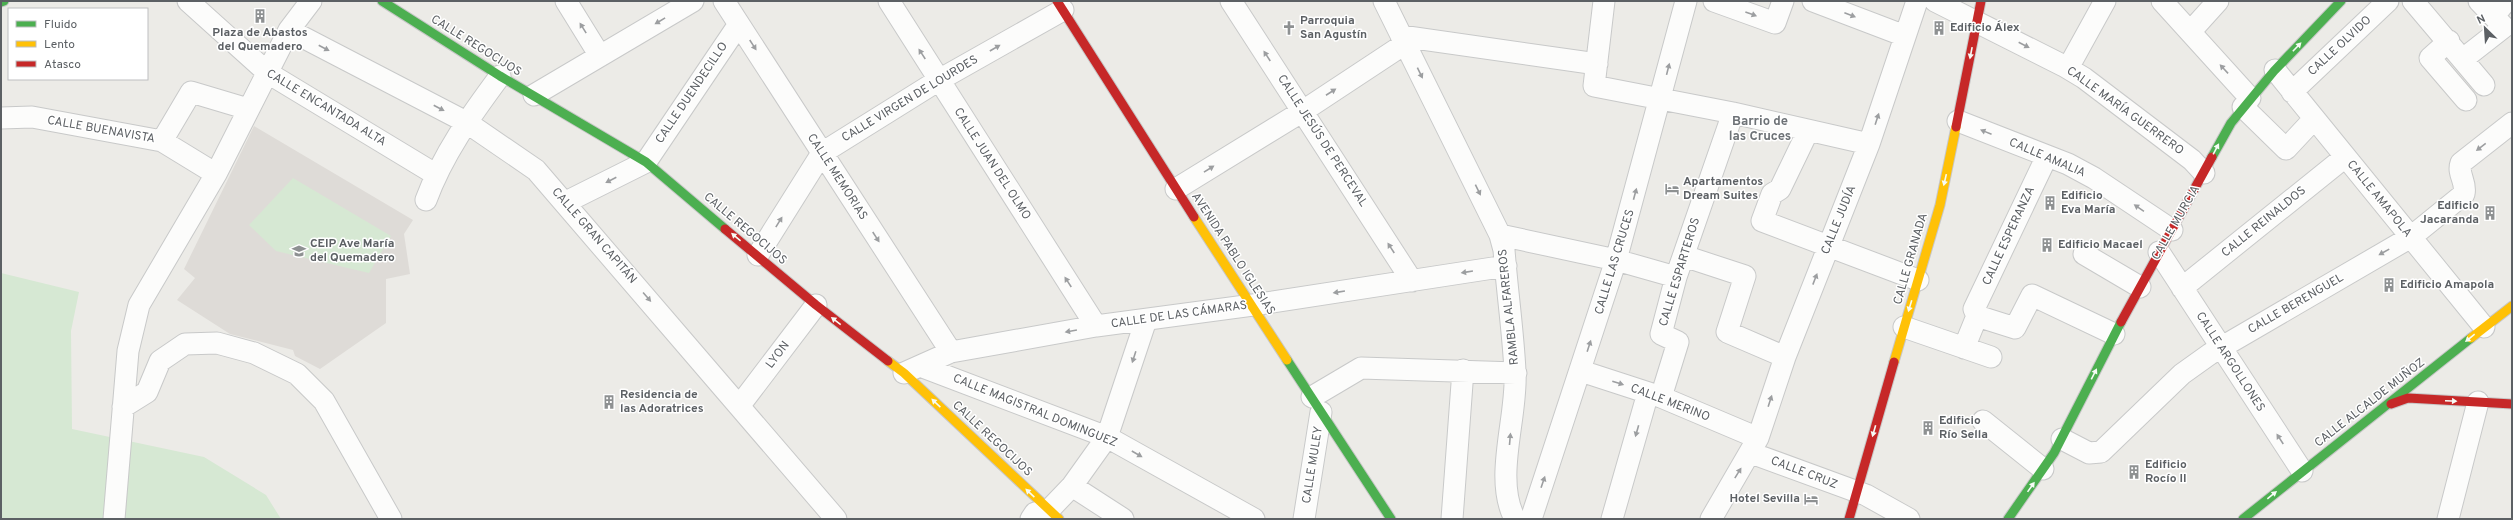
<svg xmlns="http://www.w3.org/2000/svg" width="2513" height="520" viewBox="0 0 2513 520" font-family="Overpass,sans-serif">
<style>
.education{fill:#dedbd7}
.green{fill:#d6e8d3}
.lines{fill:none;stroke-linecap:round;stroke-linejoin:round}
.street-casing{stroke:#c8c9c9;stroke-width:23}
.fast-casing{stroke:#c7c7c7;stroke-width:11}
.slow-casing{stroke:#c7c7c7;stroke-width:11}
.jam-casing{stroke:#c7c7c7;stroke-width:11}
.street{stroke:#fcfcfb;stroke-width:21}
.fast{stroke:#4caf50;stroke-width:9}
.slow{stroke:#ffc107;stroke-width:9}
.jam{stroke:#c62828;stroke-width:9}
.oneway{fill:#9c9ea0}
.oneway2{fill:#f6fbf6}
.labels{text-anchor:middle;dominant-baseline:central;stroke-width:3;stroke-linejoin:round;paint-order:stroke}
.poi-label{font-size:12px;font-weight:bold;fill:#5c6064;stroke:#fff;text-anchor:start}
.street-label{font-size:12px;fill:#5c6064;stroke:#fff}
.neighbourhood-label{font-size:13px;font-weight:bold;fill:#6d7276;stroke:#fff}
</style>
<rect width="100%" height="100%" fill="#ecebe7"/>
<!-- education -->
<path class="education" d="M254,126L413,220L404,234L410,274L386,279V323L320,369L295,356L293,350L230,334L177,300L195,278L184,269Z"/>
<!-- green -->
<path class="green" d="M293,178L391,236L369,273L276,251L249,225Z
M1,273L79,292L71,331L72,429L204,457L266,495L281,519H1Z"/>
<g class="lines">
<defs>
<path id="street" d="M188,1L268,73L435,174
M566,1L600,56
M724,1L951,352
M889,1L1096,326
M1231,1L1412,281
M1384,1L1500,235L1504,250C1507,290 1513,331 1515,371C1518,416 1493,478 1515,519
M1604,1L1594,86L1733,113L1869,144
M1714,1L1775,23L1783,1
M1813,1L1905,36
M1935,1L2064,66L2084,78L2192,160L2204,173
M2162,1L2250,98
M2413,1L2484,85
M2494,16L2506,1
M289,30L466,122L536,170L836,519
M2190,32L2218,1
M1401,36L1597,64
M2449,41L2430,58L2466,100
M2463,59L2504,27L2479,1
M2068,68L2105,1
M2275,70L2484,327
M2292,92L2388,1
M534,95L693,1
M2243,107L2286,149L2314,119
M1,118L32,117L162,141L216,174
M1958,121L2068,164L2094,178L2172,230
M1808,131L1780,189L1772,194L1762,221L1918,280
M162,141L191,92L248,109
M1176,189L1303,111L1406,43
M426,200C443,154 471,115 500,76
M566,202L646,162L739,24
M1500,235L1616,260L1676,277
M2159,252L2302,471
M2084,254L2140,287
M758,255L822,153L939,80L1063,10
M1684,256L1745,276L1727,332L1785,357
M2182,288L2345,157
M1977,316L1974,309L2047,156
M1904,327L1991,357
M1964,348L1977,316L2015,328L2032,295L2114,334
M920,366L1107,437L1254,519
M1581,371L1661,397L1758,438
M904,373L951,352L1096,326L1253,305L1506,266
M1312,397L1361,368L1516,373
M1661,397L1678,342L1661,334L1676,277L1733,113
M740,405L816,305
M123,407L147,392L160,361L185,344L217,343L254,353L297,374L324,401L391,519
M1983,421L2043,469
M2062,439L2089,453L2101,452L2182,374L2210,354L2411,237L2464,194C2467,182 2457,174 2461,163L2512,123
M1751,453L1866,495L1909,519
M1072,486L1123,519
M114,519L128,351L139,305L216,174L289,30L311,1
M1031,519L1035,513L1049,510L1072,486L1107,437L1146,320
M1304,519L1321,412
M1452,519L1463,370
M1531,519L1616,260L1686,1
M1612,519L1648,393
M1711,519L1758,438L1785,357L1869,144L1917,1
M2448,519L2478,402"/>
<path id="fast" d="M382,1L500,76L646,162L725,229
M1,2L4,1
M2212,157L2231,123L2274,71L2341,1
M1287,360L1391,519
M2008,519L2054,453L2121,322
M2243,519L2471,338"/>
<path id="slow" d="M1194,217L1287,360
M2471,338L2512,306
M888,361L904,373L1059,519
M1894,362L1940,205L1956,127"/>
<path id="jam" d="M1057,1L1194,217
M1956,127L1981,1
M725,229L816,305L888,361
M2121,322L2212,157
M2391,404L2408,398L2512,404
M1849,519L1894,362"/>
</defs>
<!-- street casing -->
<use href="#street" class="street-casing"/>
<!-- fast casing -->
<use href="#fast" class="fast-casing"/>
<!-- slow casing -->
<use href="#slow" class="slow-casing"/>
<!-- jam casing -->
<use href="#jam" class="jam-casing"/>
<!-- street -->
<use href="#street" class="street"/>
<!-- fast -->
<use href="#fast" class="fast"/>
<!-- slow -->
<use href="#slow" class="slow"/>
<!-- jam -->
<use href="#jam" class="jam"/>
</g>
<!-- one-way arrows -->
<defs><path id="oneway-solid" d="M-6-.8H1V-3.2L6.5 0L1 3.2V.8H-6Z"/></defs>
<g class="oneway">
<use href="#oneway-solid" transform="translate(1751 14) rotate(20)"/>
<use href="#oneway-solid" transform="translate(1850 15) rotate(21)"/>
<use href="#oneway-solid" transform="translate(660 21) rotate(149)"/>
<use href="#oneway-solid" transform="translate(583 28) rotate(-122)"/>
<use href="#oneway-solid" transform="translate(753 45) rotate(57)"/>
<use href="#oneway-solid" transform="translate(2024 45) rotate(27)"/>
<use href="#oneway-solid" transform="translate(324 48) rotate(28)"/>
<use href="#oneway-solid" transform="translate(995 48) rotate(-30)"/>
<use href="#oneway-solid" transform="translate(922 54) rotate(-123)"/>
<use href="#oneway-solid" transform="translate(1267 56) rotate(-123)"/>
<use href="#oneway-solid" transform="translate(1668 69) rotate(-76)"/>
<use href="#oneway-solid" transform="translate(2224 69) rotate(-133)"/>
<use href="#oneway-solid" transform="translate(1420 73) rotate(64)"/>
<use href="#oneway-solid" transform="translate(1331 92) rotate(-33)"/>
<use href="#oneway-solid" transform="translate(439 108) rotate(28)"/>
<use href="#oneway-solid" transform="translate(1877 119) rotate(-72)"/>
<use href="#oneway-solid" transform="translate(1986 132) rotate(-158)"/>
<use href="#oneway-solid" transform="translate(2481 147) rotate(142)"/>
<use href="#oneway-solid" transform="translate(1209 169) rotate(-32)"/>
<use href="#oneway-solid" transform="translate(611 180) rotate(153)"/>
<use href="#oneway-solid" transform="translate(1478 190) rotate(64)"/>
<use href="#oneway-solid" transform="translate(1635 194) rotate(-75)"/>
<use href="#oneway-solid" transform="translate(2139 208) rotate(-146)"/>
<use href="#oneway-solid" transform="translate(779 222) rotate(-58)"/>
<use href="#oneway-solid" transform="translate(876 237) rotate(57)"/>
<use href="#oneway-solid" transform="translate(1391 248) rotate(-123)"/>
<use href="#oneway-solid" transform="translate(2384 252) rotate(151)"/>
<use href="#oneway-solid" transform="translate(1467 272) rotate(171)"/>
<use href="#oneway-solid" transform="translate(1815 279) rotate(-69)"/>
<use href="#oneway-solid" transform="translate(1068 282) rotate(-123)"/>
<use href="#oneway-solid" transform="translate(1339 292) rotate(171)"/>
<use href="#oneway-solid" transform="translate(647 297) rotate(49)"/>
<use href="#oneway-solid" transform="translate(1071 331) rotate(170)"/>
<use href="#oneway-solid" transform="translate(1589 346) rotate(-72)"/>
<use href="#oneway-solid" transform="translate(1134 357) rotate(108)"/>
<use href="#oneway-solid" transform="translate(1618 383) rotate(18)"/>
<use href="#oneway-solid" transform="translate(1770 401) rotate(-72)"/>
<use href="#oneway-solid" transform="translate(1637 431) rotate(106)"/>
<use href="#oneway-solid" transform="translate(1510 439) rotate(-85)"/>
<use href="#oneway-solid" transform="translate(2280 439) rotate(-123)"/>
<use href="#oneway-solid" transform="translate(1137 454) rotate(30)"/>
<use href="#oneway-solid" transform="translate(1738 473) rotate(-58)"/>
<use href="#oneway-solid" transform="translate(1543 482) rotate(-71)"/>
</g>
<g class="oneway2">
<use href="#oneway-solid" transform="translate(2297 47) rotate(-46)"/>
<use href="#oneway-solid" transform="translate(1971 53) rotate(101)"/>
<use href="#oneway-solid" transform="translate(2216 149) rotate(-62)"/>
<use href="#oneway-solid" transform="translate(1945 180) rotate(103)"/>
<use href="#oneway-solid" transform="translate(736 237) rotate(-140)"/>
<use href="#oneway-solid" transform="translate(1910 306) rotate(107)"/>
<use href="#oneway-solid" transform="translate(836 321) rotate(-142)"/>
<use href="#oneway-solid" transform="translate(2470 338) rotate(141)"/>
<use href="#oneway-solid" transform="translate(2094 374) rotate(-63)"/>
<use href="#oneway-solid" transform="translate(2451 401) rotate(3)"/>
<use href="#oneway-solid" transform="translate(936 403) rotate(-137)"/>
<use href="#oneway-solid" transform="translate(1874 431) rotate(106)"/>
<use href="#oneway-solid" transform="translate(2031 487) rotate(-55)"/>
<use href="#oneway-solid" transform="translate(1030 493) rotate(-137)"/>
<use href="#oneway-solid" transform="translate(2272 495) rotate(-39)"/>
</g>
<!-- icons -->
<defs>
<symbol id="building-bare" viewBox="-9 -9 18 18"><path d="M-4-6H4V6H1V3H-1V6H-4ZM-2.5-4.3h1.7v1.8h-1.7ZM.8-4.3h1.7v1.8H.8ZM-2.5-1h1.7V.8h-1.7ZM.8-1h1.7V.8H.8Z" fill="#8e9192" stroke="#fff" stroke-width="2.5" paint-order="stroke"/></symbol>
<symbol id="church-bare" viewBox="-9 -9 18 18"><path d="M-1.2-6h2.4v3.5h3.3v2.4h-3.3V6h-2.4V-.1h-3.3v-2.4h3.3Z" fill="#8e9192" stroke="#fff" stroke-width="2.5" paint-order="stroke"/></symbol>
<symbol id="hotel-bare" viewBox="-9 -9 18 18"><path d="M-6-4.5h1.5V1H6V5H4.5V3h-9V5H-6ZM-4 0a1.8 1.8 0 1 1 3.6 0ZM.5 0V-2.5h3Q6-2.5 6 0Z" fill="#8e9192" stroke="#fff" stroke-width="2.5" paint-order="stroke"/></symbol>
<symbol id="school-bare" viewBox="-9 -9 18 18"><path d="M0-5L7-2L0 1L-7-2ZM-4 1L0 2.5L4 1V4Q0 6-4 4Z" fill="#8e9192" stroke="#fff" stroke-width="2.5" paint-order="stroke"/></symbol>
</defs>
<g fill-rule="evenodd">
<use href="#building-bare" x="250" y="6" width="20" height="20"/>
<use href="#church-bare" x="1279" y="18" width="20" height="20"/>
<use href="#building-bare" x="1929" y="18" width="20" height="20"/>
<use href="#hotel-bare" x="1662" y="179" width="20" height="20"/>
<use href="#building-bare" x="2040" y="193" width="20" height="20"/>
<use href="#building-bare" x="2480" y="203" width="20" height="20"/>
<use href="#building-bare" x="2037" y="235" width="20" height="20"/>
<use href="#school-bare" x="289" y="241" width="20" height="20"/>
<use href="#building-bare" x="2379" y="275" width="20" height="20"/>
<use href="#building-bare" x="599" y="392" width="20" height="20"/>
<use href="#building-bare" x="1918" y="418" width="20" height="20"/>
<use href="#building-bare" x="2124" y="462" width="20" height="20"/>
<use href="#hotel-bare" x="1801" y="489" width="20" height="20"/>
</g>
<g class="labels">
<!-- poi labels -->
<g class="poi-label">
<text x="1300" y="21">Parroquia<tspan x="1300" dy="14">San Agustín</tspan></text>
<text x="1950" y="28">Edificio Álex</text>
<text x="260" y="33" text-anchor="middle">Plaza de Abastos<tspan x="260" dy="14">del Quemadero</tspan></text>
<text x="1683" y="182">Apartamentos<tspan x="1683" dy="14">Dream Suites</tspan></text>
<text x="2061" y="196">Edificio<tspan x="2061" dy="14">Eva María</tspan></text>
<text x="2479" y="206" text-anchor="end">Edificio<tspan x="2479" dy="14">Jacaranda</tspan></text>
<text x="310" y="244">CEIP Ave María<tspan x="310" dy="14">del Quemadero</tspan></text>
<text x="2058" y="245">Edificio Macael</text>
<text x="2400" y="285">Edificio Amapola</text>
<text x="620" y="395">Residencia de<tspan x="620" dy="14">las Adoratrices</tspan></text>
<text x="1939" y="421">Edificio<tspan x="1939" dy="14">Río Sella</tspan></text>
<text x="2145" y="465">Edificio<tspan x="2145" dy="14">Rocío II</tspan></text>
<text x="1800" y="499" text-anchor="end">Hotel Sevilla</text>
</g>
<!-- street labels -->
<g class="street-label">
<text transform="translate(476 46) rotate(32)">CALLE REGOCIJOS</text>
<text transform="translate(2340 46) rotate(-43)">CALLE OLVIDO</text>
<text transform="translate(692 93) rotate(-56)">CALLE DUENDECILLO</text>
<text transform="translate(910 99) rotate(-31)">CALLE VIRGEN DE LOURDES</text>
<text transform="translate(326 108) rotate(31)">CALLE ENCANTADA ALTA</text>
<text transform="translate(2125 111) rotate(36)">CALLE MARÍA GUERRERO</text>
<text transform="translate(101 130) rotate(10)">CALLE BUENAVISTA</text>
<text transform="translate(1322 141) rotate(57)">CALLE JESÚS DE PERCEVAL</text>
<text transform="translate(2047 158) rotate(23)">CALLE AMALIA</text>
<text transform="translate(992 164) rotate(57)">CALLE JUAN DEL OLMO</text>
<text transform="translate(837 177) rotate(57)">CALLE MEMORIAS</text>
<text transform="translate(2379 199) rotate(51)">CALLE AMAPOLA</text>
<text transform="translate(1839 220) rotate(-68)">CALLE JUDÍA</text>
<text transform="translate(2264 222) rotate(-39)">CALLE REINALDOS</text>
<text transform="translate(2176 223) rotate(-60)">CALLE MURCIA</text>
<text transform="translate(745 229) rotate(40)">CALLE REGOCIJOS</text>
<text transform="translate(594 236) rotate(49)">CALLE GRAN CAPITÁN</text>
<text transform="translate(2009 236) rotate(-65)">CALLE ESPERANZA</text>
<text transform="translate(1233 254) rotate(57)">AVENIDA PABLO IGLESIAS</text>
<text transform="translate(1911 259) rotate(-74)">CALLE GRANADA</text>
<text transform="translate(1615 262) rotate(-73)">CALLE LAS CRUCES</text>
<text transform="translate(1680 272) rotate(-73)">CALLE ESPARTEROS</text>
<text transform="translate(2296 304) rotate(-30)">CALLE BERENGUEL</text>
<text transform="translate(1509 307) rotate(-96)">RAMBLA ALFAREROS</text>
<text transform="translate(1179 315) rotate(-8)">CALLE DE LAS CÁMARAS</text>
<text transform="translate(778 355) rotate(-53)">LYON</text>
<text transform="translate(2230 362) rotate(57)">CALLE ARGOLLONES</text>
<text transform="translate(1670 403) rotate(21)">CALLE MERINO</text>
<text transform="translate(2370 403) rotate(-38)">CALLE ALCALDE MUÑOZ</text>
<text transform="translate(1035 411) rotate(22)">CALLE MAGISTRAL DOMINGUEZ</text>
<text transform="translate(992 439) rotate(43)">CALLE REGOCIJOS</text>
<text transform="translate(1313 465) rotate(-81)">CALLE MULEY</text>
<text transform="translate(1804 473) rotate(21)">CALLE CRUZ</text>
</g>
<!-- neighbourhood labels -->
<g class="neighbourhood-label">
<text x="1760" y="122">Barrio de<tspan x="1760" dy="15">las Cruces</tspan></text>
</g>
</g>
<!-- border -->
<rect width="2513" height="520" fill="none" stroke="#5c6064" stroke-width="4"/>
<!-- legend -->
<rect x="8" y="8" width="140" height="72" fill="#ffffff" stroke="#bebfc1"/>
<rect x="16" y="21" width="20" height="6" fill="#4caf50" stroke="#bebfc1"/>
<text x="44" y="28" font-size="12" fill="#5c6064">Fluido</text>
<rect x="16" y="41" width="20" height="6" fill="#ffc107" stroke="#bebfc1"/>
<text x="44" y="48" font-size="12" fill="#5c6064">Lento</text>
<rect x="16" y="61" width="20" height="6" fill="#c62828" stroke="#bebfc1"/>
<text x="44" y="68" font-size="12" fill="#5c6064">Atasco</text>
<!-- north arrow -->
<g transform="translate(2485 28) rotate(335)" stroke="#ffffff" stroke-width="3" paint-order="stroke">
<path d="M0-3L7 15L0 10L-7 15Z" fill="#5c6064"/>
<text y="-6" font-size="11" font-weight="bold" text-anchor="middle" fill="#5c6064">N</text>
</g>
</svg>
